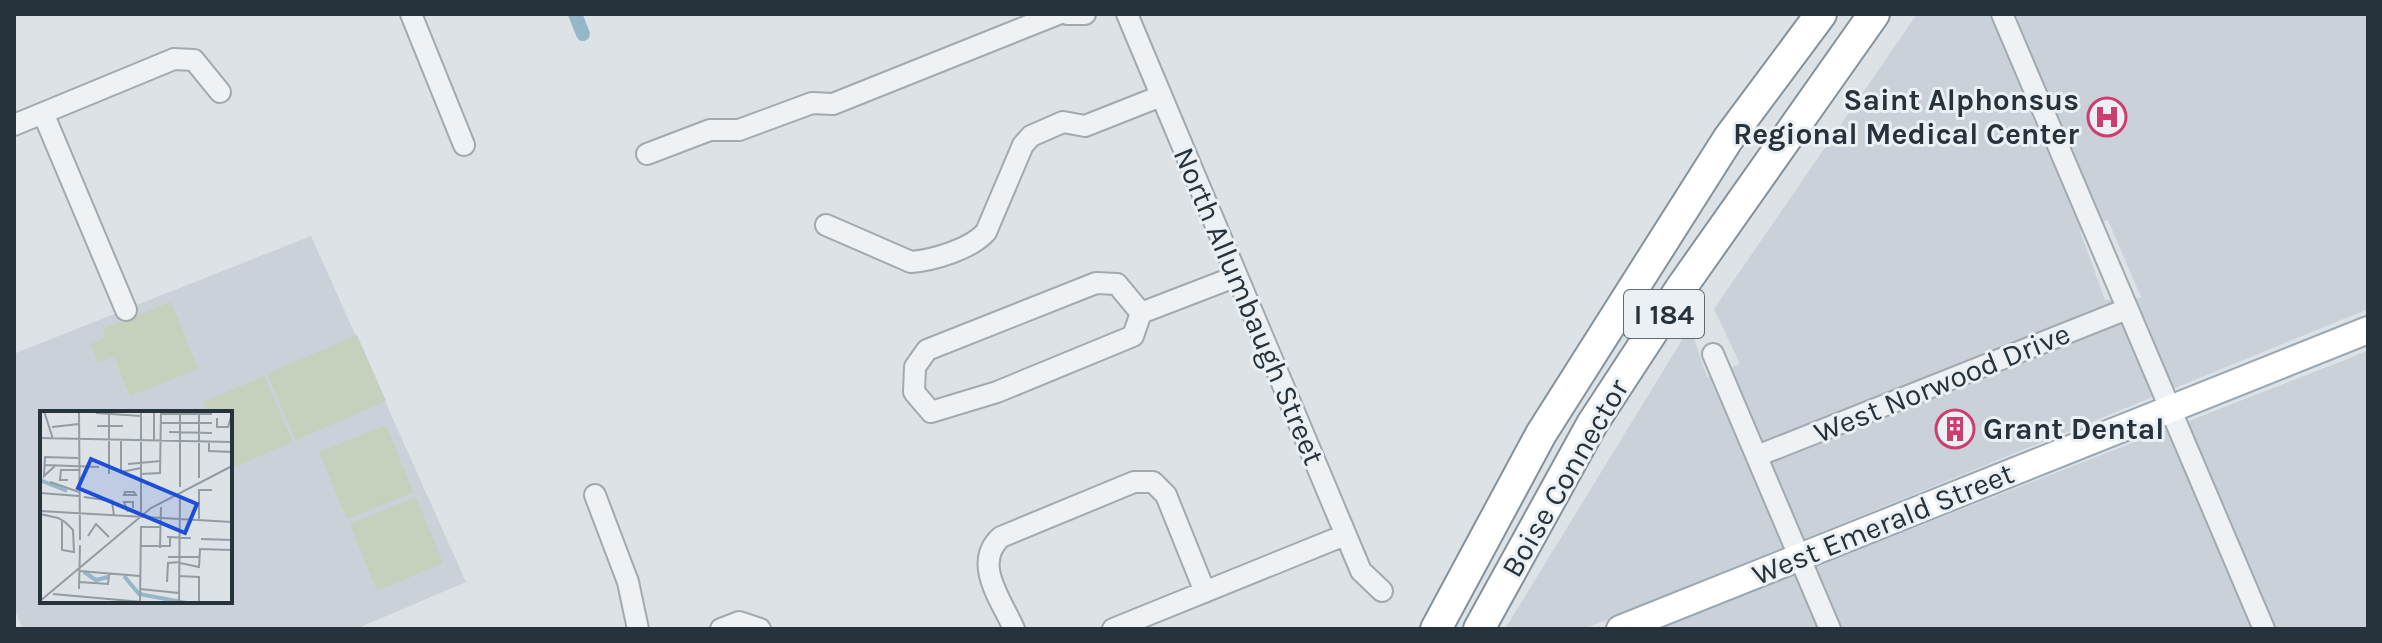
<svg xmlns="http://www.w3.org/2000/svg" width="2382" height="643" viewBox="0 0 2382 643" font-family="Karla,sans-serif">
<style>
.built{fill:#cad1d8;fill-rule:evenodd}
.green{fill:#c5d0bd}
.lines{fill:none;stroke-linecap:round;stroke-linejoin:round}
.canal{stroke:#96b7c7;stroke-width:14}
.minor-casing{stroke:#a2aab0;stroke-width:24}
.major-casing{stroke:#9ba8b2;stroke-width:30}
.highway-casing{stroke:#83929c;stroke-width:34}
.minor{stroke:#eef2f4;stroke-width:20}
.major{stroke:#fff;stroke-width:26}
.highway{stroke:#fff;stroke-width:30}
.labels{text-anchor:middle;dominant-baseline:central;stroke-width:6;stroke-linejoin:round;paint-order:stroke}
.shield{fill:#ebf0f4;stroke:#616b73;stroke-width:2}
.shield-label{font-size:28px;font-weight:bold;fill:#26323c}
.poi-label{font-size:30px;font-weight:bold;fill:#26323c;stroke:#ebf0f4;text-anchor:end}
.street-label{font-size:30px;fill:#26323c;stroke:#ebf0f4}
.inset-river{fill:none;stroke:#96b7c7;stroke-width:4}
.inset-road{fill:none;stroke:#939ca2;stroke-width:2}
.view{fill:#1d4ed8;fill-opacity:0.15;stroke:#1d4ed8;stroke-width:4}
.inset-edge{fill:none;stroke:#26323c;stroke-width:4}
</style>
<rect width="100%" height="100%" fill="#dce2e6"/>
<!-- built -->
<path class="built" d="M1917,14H2368V309L1584,629H1505L1690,327L1707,377L1740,364L1714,309ZM2108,220L2141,297L2140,298L2105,300L2080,231Z
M311,236L466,582L356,629H23L14,608V350L16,353ZM42,413H230V601H42Z
M2368,350V629H1655L2350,358Z"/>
<!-- green -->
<path class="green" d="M171,302L198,369L130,396L114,357L98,363L91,344L106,338L103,329Z
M357,335L386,401L296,440L267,374Z
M264,376L293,442L232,468L230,413H208L203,402Z
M386,425L413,492L347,519L319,452Z
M416,497L443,563L377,591L350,524Z"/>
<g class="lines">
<!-- canal -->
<path class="canal" d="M575,14L583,34"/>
<defs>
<path id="minor" d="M411,14L464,145
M1067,14H1085
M1127,14L1361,571L1382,591
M2002,14L2264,629
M43,113L126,310
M14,125L174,59L194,60L220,92
M647,154L710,130H739L812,103L833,104L1058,14
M826,225L911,262C934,260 971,249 986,232L1023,145L1031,136L1063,122L1085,126L1161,96
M1096,283L1117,284L1141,313L1133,336L997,392L931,412L914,392L915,367L927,350Z
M1141,313L1237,276
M1713,354L1830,629
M1757,456L2127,309
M595,495L628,582L638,629
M721,629L739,622L760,629
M1014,629C1001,599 972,563 1001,537L1134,482H1153L1166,495L1205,592
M1113,629L1345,535"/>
<path id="major" d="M1620,629L2368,330"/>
<path id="highway" d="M1436,629L1541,434L1728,139L1821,14
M1479,629L1592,424L1681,288L1874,14"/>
</defs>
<!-- minor casing -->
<use href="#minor" class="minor-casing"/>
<!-- major casing -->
<use href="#major" class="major-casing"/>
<!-- highway casing -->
<use href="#highway" class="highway-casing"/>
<!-- minor -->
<use href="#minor" class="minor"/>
<!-- major -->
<use href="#major" class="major"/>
<!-- highway -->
<use href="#highway" class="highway"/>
</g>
<!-- icons -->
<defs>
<symbol id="hospital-ring" viewBox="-11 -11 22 22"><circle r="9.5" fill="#ebf0f4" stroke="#cd3e6f" stroke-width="1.5"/><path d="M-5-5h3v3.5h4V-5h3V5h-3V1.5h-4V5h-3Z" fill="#cd3e6f"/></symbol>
<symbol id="building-ring" viewBox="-11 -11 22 22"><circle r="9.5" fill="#ebf0f4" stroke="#cd3e6f" stroke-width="1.5"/><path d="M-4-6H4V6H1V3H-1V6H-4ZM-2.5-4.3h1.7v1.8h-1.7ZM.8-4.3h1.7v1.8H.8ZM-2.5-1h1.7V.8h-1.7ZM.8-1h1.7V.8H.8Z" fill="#cd3e6f"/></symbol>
</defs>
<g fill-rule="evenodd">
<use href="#hospital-ring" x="2085" y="95" width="44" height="44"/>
<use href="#building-ring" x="1933" y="407" width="44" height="44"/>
</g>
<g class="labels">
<!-- shield labels -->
<rect class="shield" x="1624" y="290" width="80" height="48" rx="6"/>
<g class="shield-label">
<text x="1664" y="314">I 184</text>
</g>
<!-- poi labels -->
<g class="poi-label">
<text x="2079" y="100">Saint Alphonsus<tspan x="2079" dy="34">Regional Medical Center</tspan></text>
<text x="1983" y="429" text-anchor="start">Grant Dental</text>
</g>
<!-- street labels -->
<g class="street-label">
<text transform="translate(1249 306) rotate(67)">North Allumbaugh Street</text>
<text transform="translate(1942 383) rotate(-22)">West Norwood Drive</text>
<text transform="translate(1565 478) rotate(-60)">Boise Connector</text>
<text transform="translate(1883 524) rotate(-22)">West Emerald Street</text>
</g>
</g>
<!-- overview -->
<g transform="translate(40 411)">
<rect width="192" height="192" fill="#dce2e6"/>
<path class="inset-river" d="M0,69L27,80M44,161L56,169L68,166M84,165L99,183L147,192"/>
<path class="inset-road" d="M4,0L13,28M39,0L40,129M101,0V101M140,0V76M56,2L101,5M121,3H172M177,7V16H188L192,3M121,12H172M57,15H83M12,16L39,13M129,21L172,22M0,27L192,31M81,29V61L101,57M114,30V0M169,31V40L192,41M88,53L121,50M4,54L59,56M16,54L4,65L5,46L38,47M69,63V0M101,63L120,62L121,0M159,67V0M28,69H20L21,59H39M10,71L39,81M85,81H94L96,84H84ZM0,82L39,85M44,86L72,90L74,105M0,100L192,111M88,101L84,91H93V97M0,103L18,107L25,111L33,119L34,141L22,139V109M159,108V79H172M48,125L56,113L69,126M127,126L151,127M161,128L192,129M100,135H130V126M120,137L121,96M128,146H159M140,152L159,156L160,138L192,139M39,160L100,165M139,165L159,166V192M39,171L68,173L69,163M127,171L128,152L140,151M39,178L40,134M100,178L139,182M13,183L113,192M0,190L111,97L192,55M100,192L101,116H121M139,192L140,84"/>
<path class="view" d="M51,48L157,93L145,122L38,77Z"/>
<rect width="192" height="192" class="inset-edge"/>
</g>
<!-- border -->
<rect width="2382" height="643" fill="none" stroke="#26323c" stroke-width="32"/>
</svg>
